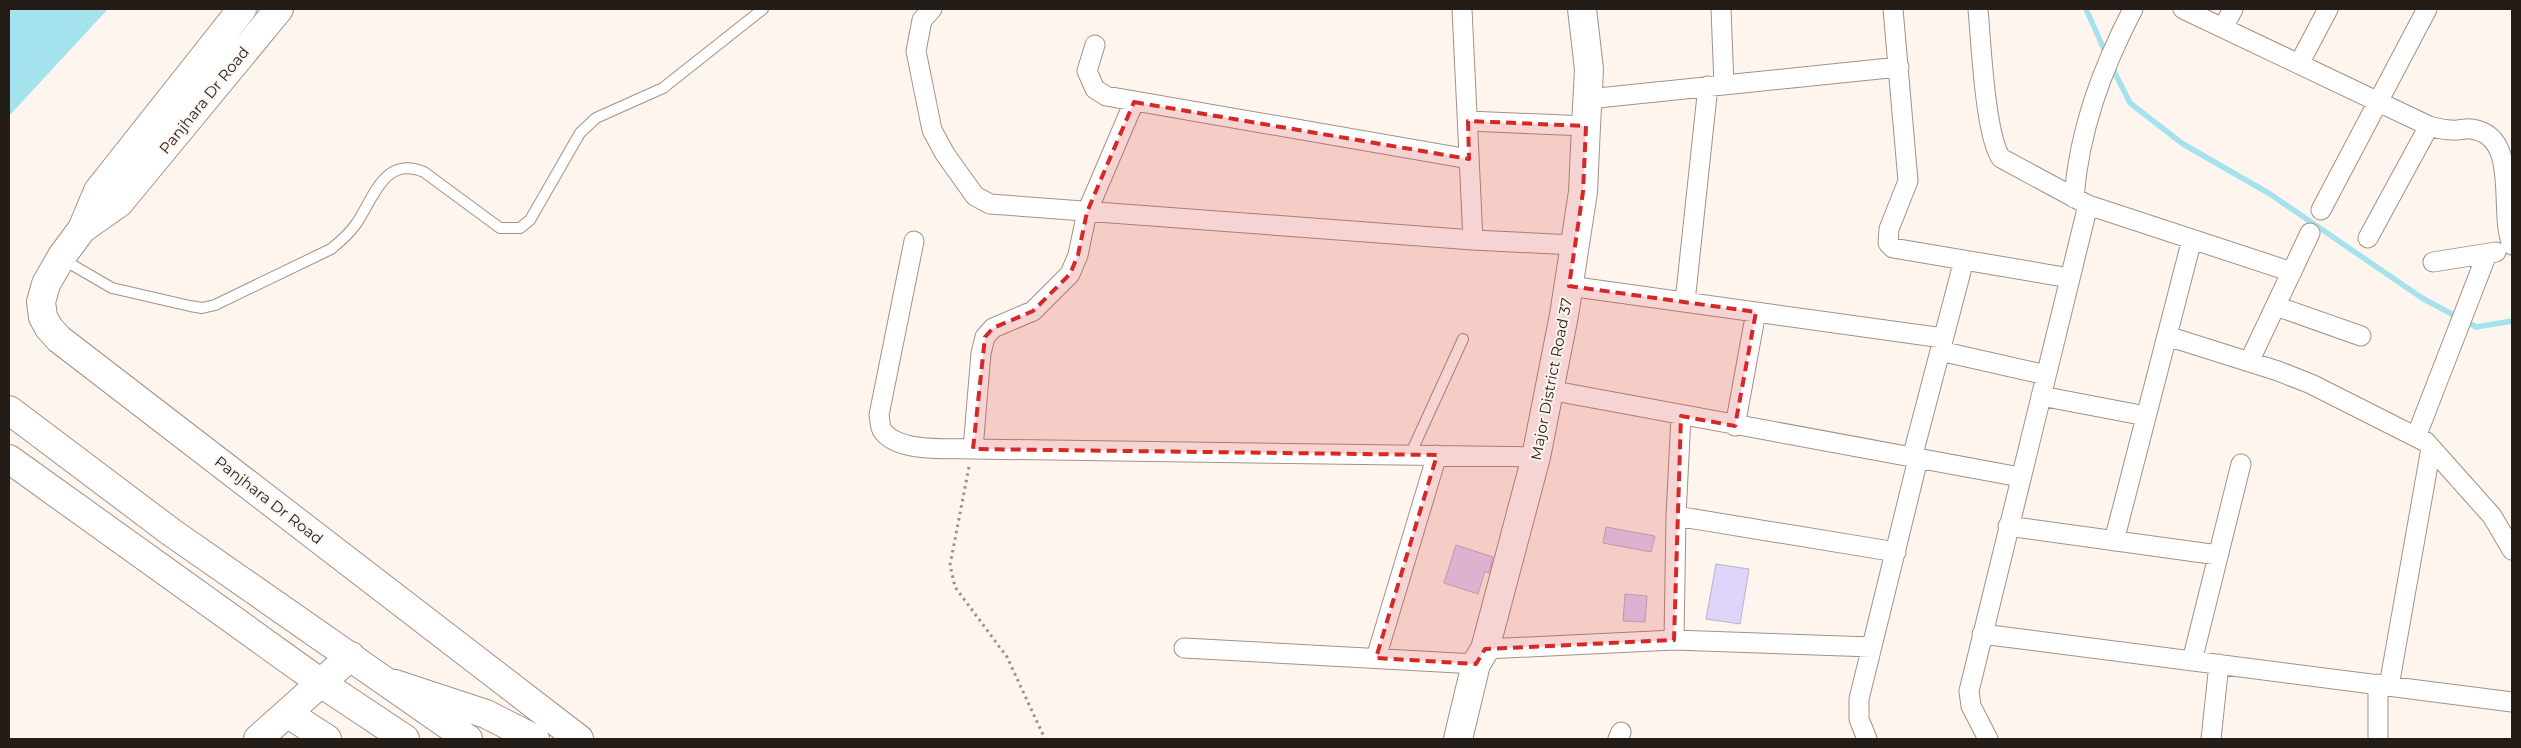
<svg xmlns="http://www.w3.org/2000/svg" width="2521" height="748" viewBox="0 0 2521 748" font-family="Montserrat,sans-serif">
<style>
.water{fill:#a4e3ee}
.lines{fill:none;stroke-linecap:round;stroke-linejoin:round}
.stream{stroke:#a4e3ee;stroke-width:5.5}
.building{fill:#dfd4f9;stroke:#bab4c9}
.lane-casing{stroke:#a49184;stroke-width:12}
.street-casing{stroke:#a49184;stroke-width:21}
.secondary-casing{stroke:#a49184;stroke-width:30}
.highway-casing{stroke:#a49184;stroke-width:30}
.path{stroke:#99918b;stroke-width:3;stroke-dasharray:2.5 4;stroke-linecap:butt}
.lane{stroke:#fff;stroke-width:10}
.street{stroke:#fff;stroke-width:19}
.secondary{stroke:#fff;stroke-width:28}
.highway{stroke:#fff;stroke-width:28}
.marked{fill:#d62828;fill-opacity:0.2;stroke:#d62828;stroke-width:4;stroke-dasharray:10 6;stroke-linejoin:round}
.labels{text-anchor:middle;dominant-baseline:central;stroke-width:4;stroke-linejoin:round;paint-order:stroke}
.street-label{font-size:15px;fill:#231c17;stroke:#fef5ef}
</style>
<rect width="100%" height="100%" fill="#fef5ef"/>
<!-- water -->
<path class="water" d="M9,9H108L9,116Z"/>
<g class="lines">
<!-- stream -->
<path class="stream" d="M2086,9L2107,56
M2112,67L2130,103L2183,144L2270,194L2422,298L2476,327L2512,321"/>
</g>
<!-- building -->
<path class="building" d="M1606,527L1655,536L1651,552L1603,543Z
M1456,545L1493,557L1489,573L1485,571L1478,594L1444,583Z
M1716,564L1749,569L1740,624L1706,619Z
M1625,594L1647,596L1645,622L1623,621Z"/>
<g class="lines">
<defs>
<path id="lane" d="M62,259L112,288L190,306L202,308L215,305L331,249C341,241 349,234 356,224C374,198 384,155 424,172L500,228H520L530,220L580,133L596,118L663,88L763,9
M1410,455L1463,339"/>
<path id="street" d="M932,9L922,20L916,51L932,130L945,154L975,196L990,204L1473,240L1574,245
M1462,9L1473,240
M1721,9L1724,85
M1893,9L1908,181L1889,229L1888,243L1893,248L2070,278
M1978,9C1981,41 1985,135 2001,158L2088,205L2292,272
M2183,9L2429,126C2436,128 2444,130 2452,130C2458,131 2465,128 2471,129C2521,135 2498,211 2512,245
M2223,28L2233,9
M1095,45L1087,71L1095,89L1106,96L1469,159
M2299,64L2328,9
M1588,99L1899,67
M1468,121L1586,126
M2074,198C2079,130 2102,69 2133,9
M2321,210L2427,9
M2368,238L2429,126
M914,241L879,415C880,420 880,426 882,430C897,453 948,448 973,449L1536,457
M2433,262L2496,252
M1569,286L1943,338
M1685,302L1708,86
M2276,306L2361,336
M2167,336L2278,371L2311,384L2426,442L2492,516L2512,550
M1940,351L2046,375
M2249,362L2310,233
M1549,390L2020,477
M2041,396L2146,416
M1735,426L1756,312
M2416,437L2487,254
M973,449L981,353L985,337L993,328L1033,311L1070,274L1078,255L1087,212L1134,102
M1912,458L1964,260
M1676,516L1896,552
M2008,526L2218,555
M2114,541L2192,239
M1982,634L2512,702
M1674,640L1676,516L1681,416
M1184,648L1476,664
M1485,649L1674,640L1872,647
M1376,658L1437,455
M2192,661L2241,464
M2389,686L2431,448
M1618,739L1621,732
M1867,739L1859,719V699L1918,459
M1988,739L1971,706L1969,691L2088,205
M2211,739L2219,664
M2378,739V684"/>
<path id="secondary" d="M242,9L98,191L82,229L62,256L46,284L41,302L43,317L49,328L59,339L579,739
M82,229L119,203L279,9
M395,684L486,714L535,739
M287,713L327,739
M258,739L351,656
M1458,739L1476,664L1485,649L1536,457L1564,315L1583,192L1586,126L1589,69L1582,9"/>
<path id="highway" d="M9,410L171,532L468,739
M9,459L321,683L405,739"/>
</defs>
<!-- lane casing -->
<use href="#lane" class="lane-casing"/>
<!-- street casing -->
<use href="#street" class="street-casing"/>
<!-- secondary casing -->
<use href="#secondary" class="secondary-casing"/>
<!-- highway casing -->
<use href="#highway" class="highway-casing"/>
<!-- path -->
<path class="path" d="M969,467L950,565L955,587L1007,657L1045,739"/>
<!-- lane -->
<use href="#lane" class="lane"/>
<!-- street -->
<use href="#street" class="street"/>
<!-- secondary -->
<use href="#secondary" class="secondary"/>
<!-- highway -->
<use href="#highway" class="highway"/>
</g>
<!-- marked area -->
<path class="marked" d="M1134,102L1469,159L1468,121L1586,126L1583,192L1569,286L1756,312L1735,426L1681,416L1674,640L1485,649L1476,664L1376,658L1437,455L973,449L985,337L993,328L1033,311L1070,274L1078,255L1087,212Z"/>
<g class="labels">
<!-- street labels -->
<g class="street-label">
<text transform="translate(204 100) rotate(-51)">Panjhara Dr Road</text>
<text transform="translate(1551 379) rotate(-79)">Major District Road 37</text>
<text transform="translate(269 500) rotate(38)">Panjhara Dr Road</text>
</g>
</g>
<!-- border -->
<rect width="2521" height="748" fill="none" stroke="#231c17" stroke-width="20"/>
</svg>
